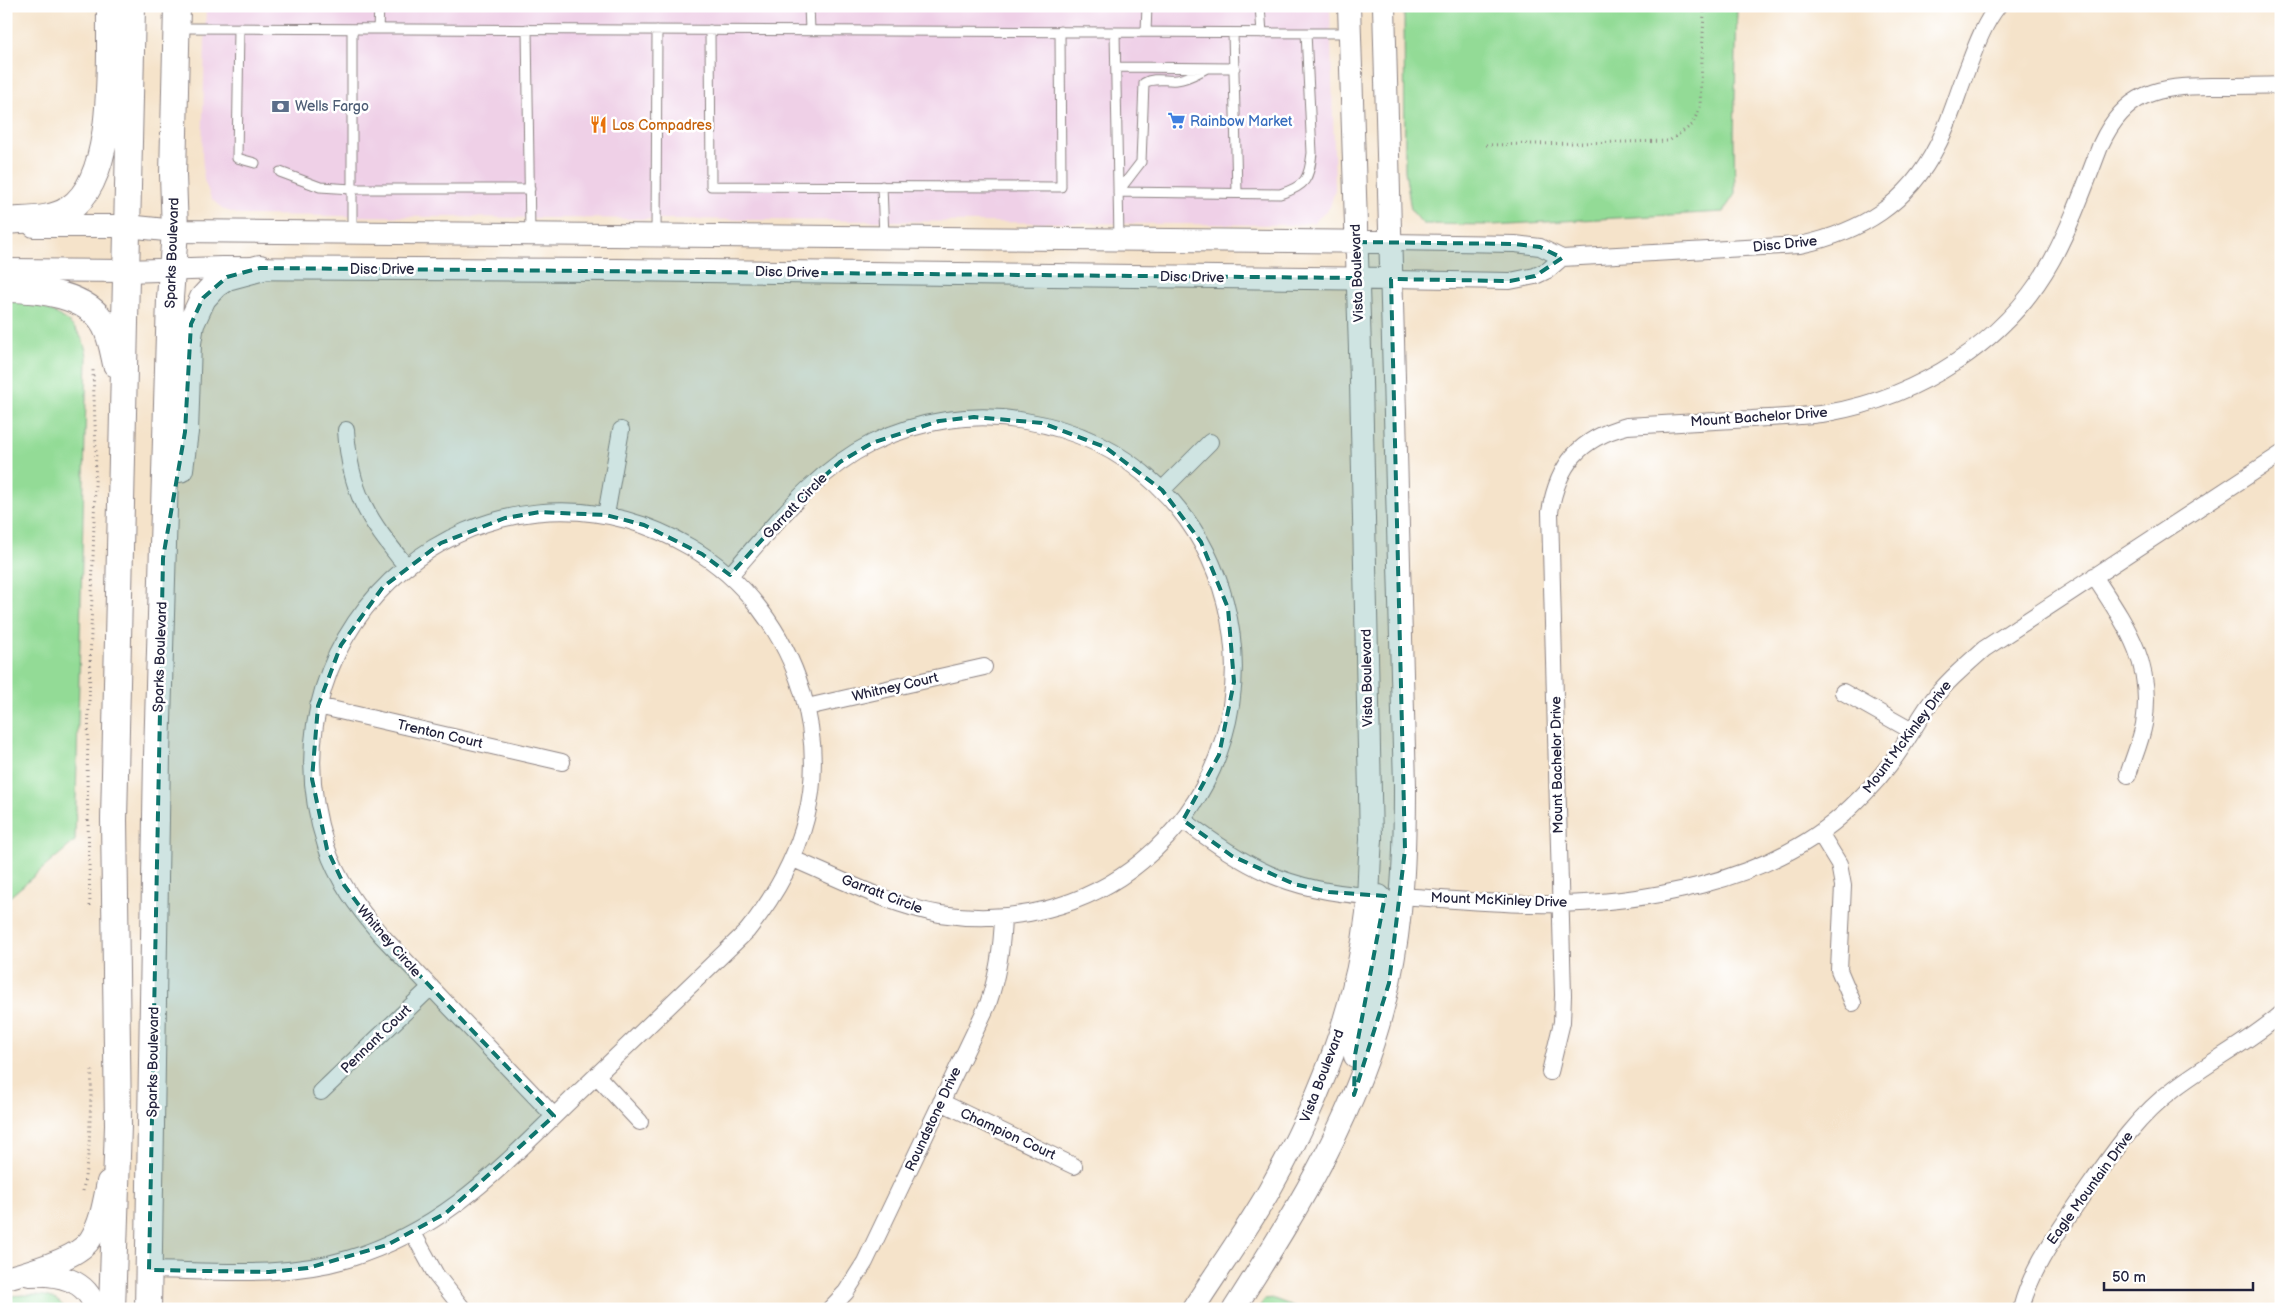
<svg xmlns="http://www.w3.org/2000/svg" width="2287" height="1315" viewBox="0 0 2287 1315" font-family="'Balsamiq Sans',sans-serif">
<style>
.built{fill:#efd0e7}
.green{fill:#93db96;stroke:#5a7e68}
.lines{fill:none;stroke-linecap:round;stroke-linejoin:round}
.lane-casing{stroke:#8c8282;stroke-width:11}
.street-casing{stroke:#8c8282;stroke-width:18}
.secondary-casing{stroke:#8c8282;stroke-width:24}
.primary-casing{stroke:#8c8282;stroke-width:28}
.path{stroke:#8c8282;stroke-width:3;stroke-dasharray:1 4;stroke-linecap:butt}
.lane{stroke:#fff;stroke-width:9}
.street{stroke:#fff;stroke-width:16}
.secondary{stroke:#fff;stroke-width:22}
.primary{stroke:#fff;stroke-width:26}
.marked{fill:#0f766e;fill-opacity:0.2;stroke:#0f766e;stroke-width:4;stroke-dasharray:10 6;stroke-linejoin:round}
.labels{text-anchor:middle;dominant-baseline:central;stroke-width:5;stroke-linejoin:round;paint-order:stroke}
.service-label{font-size:14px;fill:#4e5e75;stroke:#fff;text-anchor:start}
.shop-label{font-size:14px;fill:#366cbe;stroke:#fff;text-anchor:start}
.food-label{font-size:14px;fill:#c56008;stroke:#fff;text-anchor:start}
.street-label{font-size:14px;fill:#22223b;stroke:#fff}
</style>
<rect width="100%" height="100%" fill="#fff"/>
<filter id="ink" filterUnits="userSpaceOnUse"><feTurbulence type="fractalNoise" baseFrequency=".02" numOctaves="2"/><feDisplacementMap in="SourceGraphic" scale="10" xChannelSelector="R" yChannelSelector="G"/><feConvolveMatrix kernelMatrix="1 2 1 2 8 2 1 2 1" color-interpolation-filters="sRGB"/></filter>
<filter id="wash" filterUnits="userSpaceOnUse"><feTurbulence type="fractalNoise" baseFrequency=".0096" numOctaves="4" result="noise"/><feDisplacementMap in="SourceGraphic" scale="20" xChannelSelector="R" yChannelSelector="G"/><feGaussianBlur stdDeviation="1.12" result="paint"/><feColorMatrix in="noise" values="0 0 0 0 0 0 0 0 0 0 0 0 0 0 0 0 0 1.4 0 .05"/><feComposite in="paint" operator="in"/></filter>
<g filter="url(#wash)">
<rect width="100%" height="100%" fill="#f5e3ca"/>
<!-- built -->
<path class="built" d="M206,6H1330L1335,189L1330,207L1315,222L1295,225L240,215L222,209L211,198L204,180L202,154Z"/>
<!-- green -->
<path class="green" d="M1404,6H1737L1734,141L1735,194L1723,212L1492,225L1423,224L1411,210L1405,171Z
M6,299C34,302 66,312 81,337C84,342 86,350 87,356L75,841L6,900Z
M25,1295C39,1295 56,1294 65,1309H6V1296Z
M1274,1299L1296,1307L1258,1309L1264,1300Z"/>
</g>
<g filter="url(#ink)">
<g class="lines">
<defs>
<path id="lane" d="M809,6L810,30
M1260,6L1262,33
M179,28L1349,33
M239,28L237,158L255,163
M378,29L379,6
M527,29L530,234
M710,30L711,186L1061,187L1060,31
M1115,32L1119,239
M1146,32L1147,6
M1233,33L1237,192
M1116,67L1235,68
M280,172L320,187L352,189H530
M882,186L884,237
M1118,192L1280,194C1306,186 1309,179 1312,153L1306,33
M1118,192L1141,162L1144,83C1154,77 1165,81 1177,80C1188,79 1197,73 1207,68
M352,232V29
M656,235L657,30"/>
<path id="street" d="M1390,242L1515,244L1540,247L1562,258L1800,245C1861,232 1908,204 1937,146C1949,124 1956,98 1965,75C1974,52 1982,26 1998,6
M1391,279L1510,281L1535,276L1548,270L1562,258
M346,430C350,493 368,519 406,566
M1162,490L1210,442
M606,515L621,430
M730,575C772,528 813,472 872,443C919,420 973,412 1025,421C1238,455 1307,724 1142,861C1086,908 1011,925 940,914C892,906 838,878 793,859
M2094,576C2126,625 2154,663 2144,724C2141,741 2133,759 2128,775
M1843,692L1912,731
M318,706L562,762
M807,707L984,667
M1183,820C1248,868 1285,890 1368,896
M1820,833L1839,864L1843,886L1839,970L1853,1003
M1402,896C1444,899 1487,903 1530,904C1636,906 1772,884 1851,807C1869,790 1886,771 1900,750C1911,734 1920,717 1931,702C1946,682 1965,666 1984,649L2281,454
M1550,1072L1562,1022L1563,995L1550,512C1558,464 1580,438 1627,426C1668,424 1710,421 1752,419C1777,417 1803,417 1827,413C1919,397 2007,342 2052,260C2072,223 2086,183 2101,144C2125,92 2158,86 2211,86C2234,86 2258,86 2281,85
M597,1076L640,1122
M321,1092L431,987
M941,1102L1074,1166
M413,1233L436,1275L463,1309
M149,1270C215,1271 284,1278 348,1259C447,1229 503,1165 575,1096C633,1041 690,986 747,931C804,860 829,782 802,691C784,632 744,578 690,547C486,429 253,623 326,846C337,880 358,908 381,935L554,1116
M830,1309L846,1292L865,1262L988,1004C998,975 1002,948 1003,917
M2021,1309C2032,1266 2058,1233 2082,1197C2110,1157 2136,1117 2175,1088C2209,1062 2249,1042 2281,1014"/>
<path id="secondary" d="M34,226H127L175,231L1390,242
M6,270L126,271L222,268L616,270L1391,279
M1355,1056L1384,901L1379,896H1368
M29,1275C56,1273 88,1279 95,1309
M6,1278C28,1272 77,1259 90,1240C101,1223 104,1202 108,1182
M1193,1309C1218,1270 1246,1231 1269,1191C1317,1106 1356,1010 1367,913C1369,889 1369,864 1371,840L1361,381L1349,6
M1234,1309C1300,1205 1364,1104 1389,982C1403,917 1405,852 1405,786L1384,6"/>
<path id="primary" d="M6,221C26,219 52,221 69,209C118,177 109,58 110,6
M6,289C38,289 88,294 105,326C111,337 113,351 116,364
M180,469L185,432L188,343L191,324L203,298L215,285L227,277L260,268
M112,1309L118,1125L114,820L132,6
M148,1309L157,756L170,298L175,231L173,175L177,6"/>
</defs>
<!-- lane casing -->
<use href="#lane" class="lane-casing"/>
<!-- street casing -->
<use href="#street" class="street-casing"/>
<!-- secondary casing -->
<use href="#secondary" class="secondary-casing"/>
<!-- primary casing -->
<use href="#primary" class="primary-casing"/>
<!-- path -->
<path class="path" d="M1486,145L1669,141L1692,125L1700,107L1704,11L1706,6
M90,906L87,777L96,450L93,370
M83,1191L89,1148L92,1067"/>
<!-- lane -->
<use href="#lane" class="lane"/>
<!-- street -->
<use href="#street" class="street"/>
<!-- secondary -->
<use href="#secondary" class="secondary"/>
<!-- primary -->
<use href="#primary" class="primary"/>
</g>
</g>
<!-- marked area -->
<path class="marked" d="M1357,242L1515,244L1540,247L1562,258L1535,276L1510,281L1391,279L1405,850L1389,983L1354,1095L1355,1055L1385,896L1329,892L1294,884L1232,856L1183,820L1219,755L1234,682L1228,608L1201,542L1162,490L1105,447L1042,423L974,417L939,421L872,443L840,462L798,500L730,575L702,554L644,525L606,515L540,512L505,518L441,543L383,587L341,645L318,706L312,779L327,849L344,885L381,935L554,1116L446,1213L387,1245L308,1268L269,1272L149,1270L163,558L185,432L191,324L203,298L227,277L260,268L1358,278Z"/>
<!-- icons -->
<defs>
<symbol id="bank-bare" viewBox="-9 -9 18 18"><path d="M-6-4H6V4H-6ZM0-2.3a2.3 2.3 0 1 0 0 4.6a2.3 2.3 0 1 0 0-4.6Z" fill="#5c6f8a" stroke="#fff" stroke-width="2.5" paint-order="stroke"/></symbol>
<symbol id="supermarket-bare" viewBox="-9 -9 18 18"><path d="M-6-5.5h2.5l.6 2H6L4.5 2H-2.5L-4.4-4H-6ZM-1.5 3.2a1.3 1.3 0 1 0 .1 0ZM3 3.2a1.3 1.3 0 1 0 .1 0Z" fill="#3f7fe0" stroke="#fff" stroke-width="2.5" paint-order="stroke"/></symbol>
<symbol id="restaurant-bare" viewBox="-9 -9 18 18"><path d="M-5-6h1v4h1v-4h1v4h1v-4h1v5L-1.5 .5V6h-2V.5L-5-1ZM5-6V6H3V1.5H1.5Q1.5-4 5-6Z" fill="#e8710a" stroke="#fff" stroke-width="2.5" paint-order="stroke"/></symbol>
</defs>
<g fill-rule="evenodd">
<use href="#bank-bare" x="268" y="94" width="25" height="25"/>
<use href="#supermarket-bare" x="1164" y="108" width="25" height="25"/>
<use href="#restaurant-bare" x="586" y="112" width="25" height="25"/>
</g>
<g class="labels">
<!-- service labels -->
<g class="service-label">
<text x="295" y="106">Wells Fargo</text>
</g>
<!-- shop labels -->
<g class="shop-label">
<text x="1190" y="121">Rainbow Market</text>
</g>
<!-- food labels -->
<g class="food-label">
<text x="612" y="125">Los Compadres</text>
</g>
<!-- street labels -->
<g class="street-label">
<text transform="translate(1785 244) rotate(-6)">Disc Drive</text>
<text transform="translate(172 253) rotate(-88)">Sparks Boulevard</text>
<text x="382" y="269">Disc Drive</text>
<text transform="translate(787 272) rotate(1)">Disc Drive</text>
<text transform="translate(1357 273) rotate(-92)">Vista Boulevard</text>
<text transform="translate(1192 277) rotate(1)">Disc Drive</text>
<text transform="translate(1759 417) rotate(-4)">Mount Bachelor Drive</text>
<text transform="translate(795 506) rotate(-46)">Garratt Circle</text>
<text transform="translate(160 657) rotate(-88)">Sparks Boulevard</text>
<text transform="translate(1367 678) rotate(-91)">Vista Boulevard</text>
<text transform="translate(895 687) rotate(-13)">Whitney Court</text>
<text transform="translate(440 734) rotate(13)">Trenton Court</text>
<text transform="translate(1907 737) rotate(-53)">Mount McKinley Drive</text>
<text transform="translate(1557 765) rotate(-91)">Mount Bachelor Drive</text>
<text transform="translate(882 894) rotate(21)">Garratt Circle</text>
<text transform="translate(1499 900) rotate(2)">Mount McKinley Drive</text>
<text transform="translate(389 941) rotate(49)">Whitney Circle</text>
<text transform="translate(376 1039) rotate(-44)">Pennant Court</text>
<text transform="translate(153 1062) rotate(-89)">Sparks Boulevard</text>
<text transform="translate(1322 1076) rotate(-69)">Vista Boulevard</text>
<text transform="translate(933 1119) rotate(-65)">Roundstone Drive</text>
<text transform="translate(1008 1134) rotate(25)">Champion Court</text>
<text transform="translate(2090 1188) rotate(-54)">Eagle Mountain Drive</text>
</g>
</g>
<!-- margin -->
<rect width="2287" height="1315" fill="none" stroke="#fff" stroke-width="25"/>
<!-- scale -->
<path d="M2104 1282v8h149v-8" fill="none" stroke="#22223b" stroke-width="2.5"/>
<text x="2112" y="1282" font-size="15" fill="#22223b" stroke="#ffffff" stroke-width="4" paint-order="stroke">50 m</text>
</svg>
